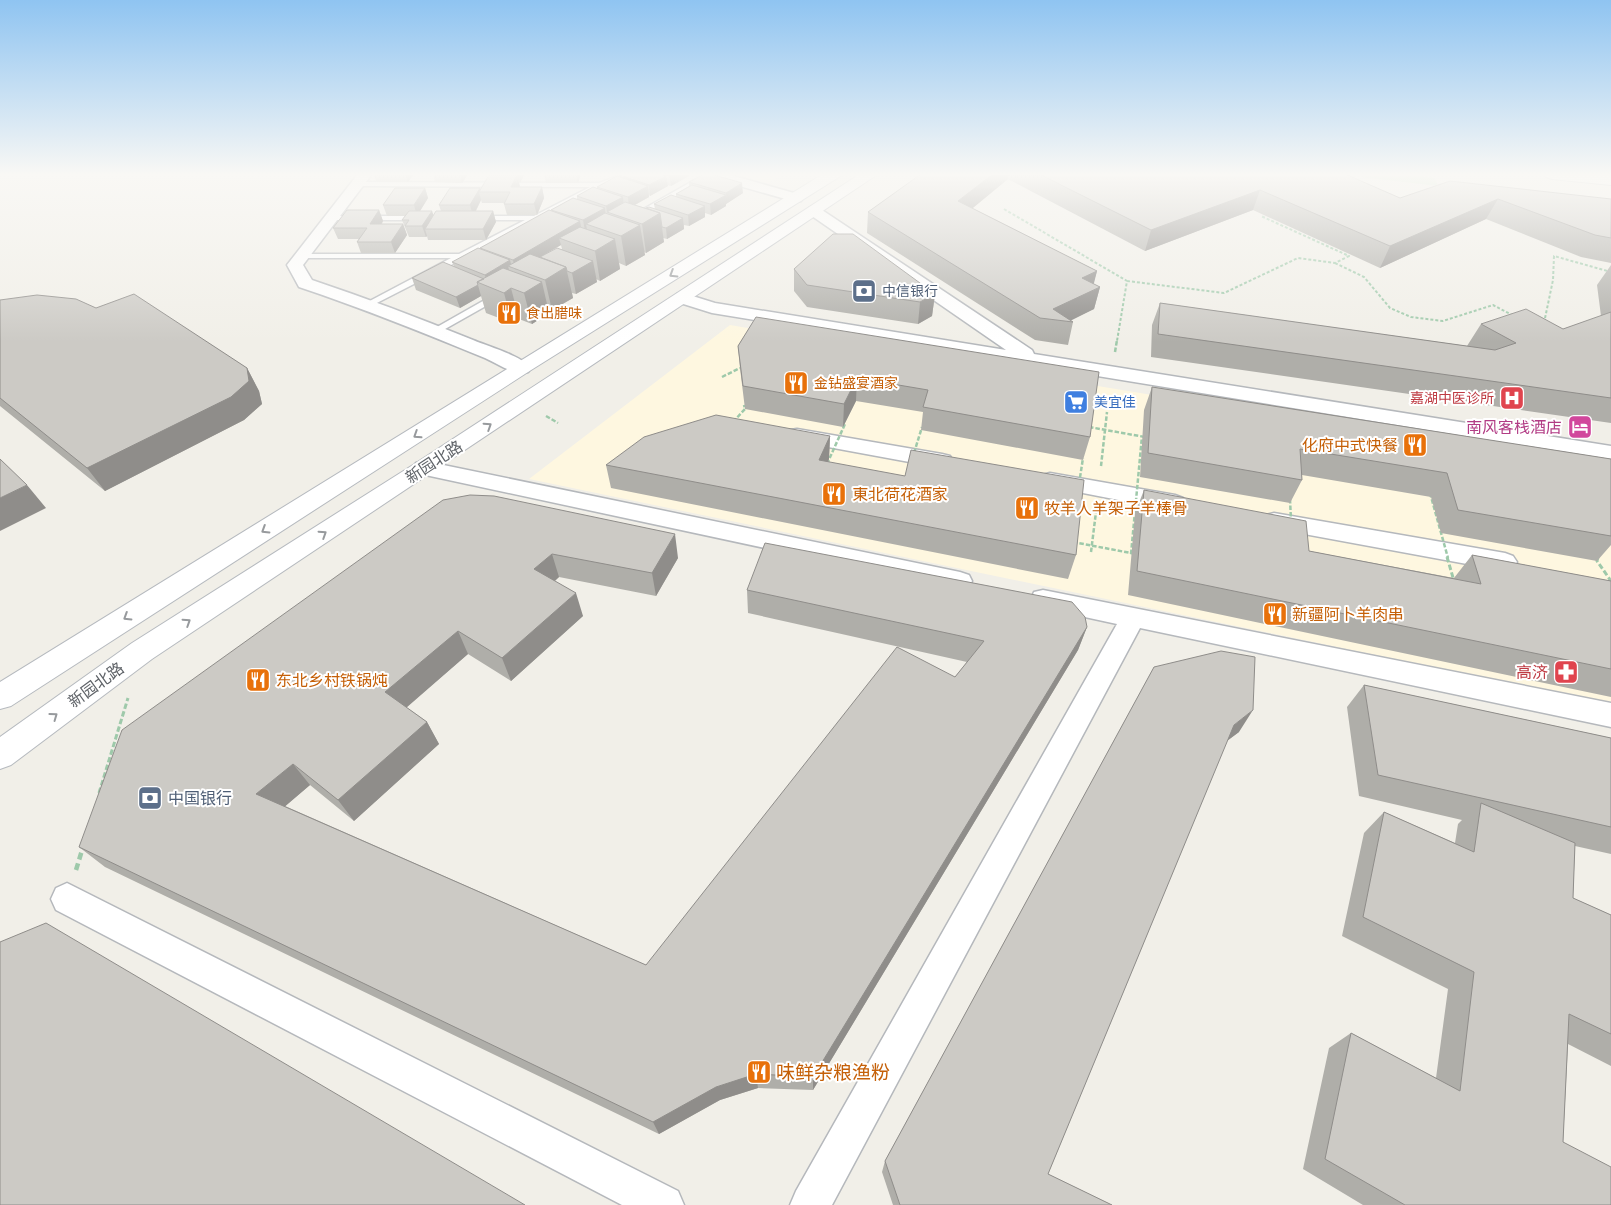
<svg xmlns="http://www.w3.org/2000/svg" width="1611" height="1205" viewBox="0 0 1611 1205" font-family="Cabin,'Noto Sans SC',sans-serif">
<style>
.commercial{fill:#fef7e0}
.green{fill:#c6e8c5}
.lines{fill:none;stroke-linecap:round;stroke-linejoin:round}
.lane-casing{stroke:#b5b8bc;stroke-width:3}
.street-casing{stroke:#b5b8bc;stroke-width:3}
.secondary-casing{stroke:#b6babf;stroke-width:2}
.path-far3{stroke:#9ec9aa;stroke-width:2;stroke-dasharray:3 2;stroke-linecap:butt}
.path-far2{stroke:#9ec9aa;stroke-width:2.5;stroke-dasharray:4.5 2;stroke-linecap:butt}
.path-far1{stroke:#9ec9aa;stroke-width:3;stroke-dasharray:5.5 2.5;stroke-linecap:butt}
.path{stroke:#9ec9aa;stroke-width:4.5;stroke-dasharray:7 4;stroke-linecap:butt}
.lane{fill:#fff;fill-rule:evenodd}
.street{fill:#fff;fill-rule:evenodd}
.secondary{fill:#fff;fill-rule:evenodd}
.path-bridge-far1{stroke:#9ec9aa;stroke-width:2.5;stroke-dasharray:4.5 2;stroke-linecap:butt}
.path-bridge{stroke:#9ec9aa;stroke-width:3;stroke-dasharray:5.5 2.5;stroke-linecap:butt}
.wall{fill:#afaea9;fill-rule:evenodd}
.shaded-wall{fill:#8f8d8a}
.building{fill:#cccac5;stroke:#8f8d8a}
.oneway{stroke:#979a9d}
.labels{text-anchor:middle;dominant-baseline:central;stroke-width:4;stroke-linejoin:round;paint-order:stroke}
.far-service-label{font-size:14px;fill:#4e5e75;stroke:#fff;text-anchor:start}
.far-food-label{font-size:14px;fill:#c56008;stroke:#fff;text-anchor:start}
.far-health-label{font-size:14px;fill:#be3a42;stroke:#fff;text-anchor:end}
.far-shop-label{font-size:14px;fill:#366cbe;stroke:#fff;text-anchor:start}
.hotel-label{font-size:16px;fill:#b23c85;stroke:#fff;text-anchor:end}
.food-label{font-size:16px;fill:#c56008;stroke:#fff;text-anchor:start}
.street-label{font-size:16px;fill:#5f6368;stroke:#fff}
.health-label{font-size:16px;fill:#be3a42;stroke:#fff;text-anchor:end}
.service-label{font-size:16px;fill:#4e5e75;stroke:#fff;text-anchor:start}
.near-food-label{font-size:19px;fill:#c56008;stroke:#fff;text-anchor:start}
</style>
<rect width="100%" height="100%" fill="#f1efe8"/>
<!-- commercial -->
<path class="commercial" d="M735,174H783L768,183Z
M730,325L1611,471V704L529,479Z"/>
<!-- green -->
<path class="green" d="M1366,174H1394L1435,178L1438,186L1361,177Z"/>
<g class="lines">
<defs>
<path id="lane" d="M623,174H632L603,187L371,306L364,304L451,258H301L297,256L301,254H459L525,220H475V216H534L590,187L357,186L353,184L354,182L599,183Z
M705,174H713L640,217L633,215Z
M328,216H421L425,218L421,220H328Z
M497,293L501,296L500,298L438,333H432L430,331Z"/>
<path id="street" d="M358,174H372L303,265L312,280C366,298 419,318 473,340C487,346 522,356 531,368L528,372C513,376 499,364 485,358C424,333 362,308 299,287L287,265Z
M706,174H727L801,195L803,198L801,201L796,202L708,177Z
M814,206L819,208L1032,350L1034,354L1611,446V460L712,313L677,302L674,298L677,294L683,293L715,303L1006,350L809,214L806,211L809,208Z
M797,429L942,454L950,456L953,461L950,466L942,468L790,440L787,435L790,430Z
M424,461L960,572L969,575L972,581L969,587L960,590L416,473L413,468L416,463Z
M1050,473L1175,495L1183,498L1186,503L1183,508L1175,511L1042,485L1039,480L1042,475Z
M1274,513L1505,553L1513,556L1517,562L1513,568L1505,571L1266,527L1263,521L1266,515Z
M1043,590L1611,703V727L1140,628L832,1205H790L796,1191L1117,624L1034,606L1031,599L1034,592Z
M67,883L678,1191L684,1205H622L56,910L51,899L56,888Z"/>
<path id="secondary" d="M823,174H841L839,177L528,372L11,706L0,709V682Z
M860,174H878L152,659L11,765L0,769V737L132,643L416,463Z
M1544,174L1611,175V185L1552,179L1546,177Z"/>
</defs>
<!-- lane casing -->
<use href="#lane" class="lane-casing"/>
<!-- street casing -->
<use href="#street" class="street-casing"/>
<!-- secondary casing -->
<use href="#secondary" class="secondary-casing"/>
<!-- path-far3 -->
<path class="path-far3" d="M1004,209L1127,281L1117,341
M1335,263L1364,277L1390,308L1411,317L1443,321L1493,305L1514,316
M1127,281L1224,293L1298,258L1335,263L1349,256L1261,216
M1544,323L1553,280L1554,256L1611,272"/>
<!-- path-far2 -->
<path class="path-far2" d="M1115,352L1117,340
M722,377L740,368
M546,416L558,423
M1101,466L1107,412
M1091,552L1096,512
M1598,558V556"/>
<!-- path-far1 -->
<path class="path-far1" d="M1598,557L1597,561L1611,581
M99,793L128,698"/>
<!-- path -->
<path class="path" d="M76,870L83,847"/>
<!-- lane -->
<use href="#lane" class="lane"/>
<!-- street -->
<use href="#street" class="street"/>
<!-- secondary -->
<use href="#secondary" class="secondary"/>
<!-- path-bridge-far1 -->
<path class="path-bridge-far1" d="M733,422L745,409L744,405
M1089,427L1145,437
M914,453L922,427
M827,464L845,424
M1079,484L1083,458
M1430,493L1448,558
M1290,499L1291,520
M1073,542L1136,554
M1131,554L1142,436"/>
<!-- path-bridge -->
<path class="path-bridge" d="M1447,557L1454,581"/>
</g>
<!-- wall -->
<path class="wall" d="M374,174H414L408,182L376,181Z
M433,174H468L462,183L435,182Z
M490,174H525L519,183V187H542L544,198L537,215H507L504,204L505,203H482L481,200L476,211H493L496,222L486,240H428L427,236L426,237H409L402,220L405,216H387L383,205L425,188L428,198L420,211L434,215L441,211L439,205L480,190L491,175Z
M544,174H581L578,183H546Z
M623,174H689V176L671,186L667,185L668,186L650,196L649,195V197L635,205L646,208L655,209L654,204L676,197V194L689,186V182L743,193L726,204V206L711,215L705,213V217L689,226L684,225V229L667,239L663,238L664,242L646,253L644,252L645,255L626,266L619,263L620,269L600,281L596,279L597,282L576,294L572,293L573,298L552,310L549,309V313L532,324L519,319L512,323L486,313L481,296L460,308L416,290L412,278L454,266L452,262L481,249L480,248L552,211L551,210L577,199V196L597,189V187L620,177L619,175ZM561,245L562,249L539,257Z
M921,174H1345L1400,198L1611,199V263L1581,257L1486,219L1380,268L1253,210L1145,251L1008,179L972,208L1097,271L1093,284L1100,287L1094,309L1070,320L1073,322L1068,345L1035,340L867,233L868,212Z
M379,210L383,221L382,224H403L407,235L395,253H361L357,242L359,239H338L333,228Z
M1611,265V423L1151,357L1152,325L1160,303L1467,346L1481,324L1563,329L1601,316L1597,285Z
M794,269L935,294L932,316L918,324L807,307L794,291Z
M0,300L96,308L247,368L259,391L262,404L244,420L105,491L0,406Z
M756,317L1090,437L1083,460L921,430L923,412L856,401L843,427L745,409L740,368L738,346Z
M1152,387L1611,459V545L1597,561L1441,533L1431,497L1302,475V480L1290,503L1140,477L1144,410Z
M830,436L829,459L828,462L1076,555L1068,579L611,488L606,465Z
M1144,490L1309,551L1454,578L1472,555L1611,581V697L1128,595L1135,513Z
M443,500L678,558L656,596L559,577L555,581L583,616L511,681L468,654L406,707L427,722L439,744L354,821L310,785L285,806L646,965L955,677L967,662L748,613L747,590L1087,627L1078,650L813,1090L758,1088L720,1100L659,1134L105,867L79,847Z
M1154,667L1239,732L1227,741L1048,1174L1112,1205H893L882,1172L885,1161Z
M1364,685L1611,738V854L1575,846L1573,898L1611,915V1066L1568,1044L1563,1142L1611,1205H1363L1303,1169L1329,1048L1351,1033L1436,1078L1448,989L1342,936L1364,833L1384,812L1455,843L1458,824L1462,820L1359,796L1347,707Z"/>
<!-- shaded-wall -->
<path class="shaded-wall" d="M405,174H414L408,182Z
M460,174H468L462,183Z
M517,174H525L520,183Z
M576,174H581L578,183Z
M673,174H689V176L671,186L670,176Z
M993,174H1009L1008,179L956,222L958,201Z
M517,175L520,186L514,198L511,187Z
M666,176L668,186L650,196L649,185Z
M742,183L743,193L726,204V193Z
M648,186L649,197L629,208L628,197Z
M542,187L544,198L537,215L534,204Z
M425,188L428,198L417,216L414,205Z
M480,188L481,192H479L481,200L473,216L470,205Z
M1260,190L1253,210L1145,251L1151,230Z
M726,195V206L711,215L710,204Z
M623,197L624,208L607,212L606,206Z
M1498,199L1486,219L1380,268L1390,246Z
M705,206V217L689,226L688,215Z
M605,208L606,219L586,224L587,230L585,231L583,220Z
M379,210L383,221L374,235L370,224Z
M432,211L436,222L425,229L427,236L426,237L422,226Z
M493,211L496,222L486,240L483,229Z
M660,213L664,242L646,253L642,224Z
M683,218L684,229L667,239L666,228Z
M580,221L582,232L559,238L561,245L518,270L515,269L513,260Z
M403,224L407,235L395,253L391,242Z
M640,225L645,255L626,266L621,236Z
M615,239L620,269L600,281L595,251Z
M510,260L512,268L508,266L510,274L486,280L485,275Z
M593,261L597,282L576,294L572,273Z
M566,267L573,298L552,310L545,280Z
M1097,271L1092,291L1100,287L1094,309L1068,322L1053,309L1082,278Z
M542,282L549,313L532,324L524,293Z
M478,285L481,296L460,308L456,297Z
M511,288L519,319L512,323L504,293Z
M935,294L932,316L918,324L920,302Z
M247,368L259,391L262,404L244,420L105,491L87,468Z
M857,378L856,401L843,427L844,404Z
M830,436L829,459L819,483V460Z
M27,485L46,508L0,531V498Z
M675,534L678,558L656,596L652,573Z
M552,554L559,577L542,592L534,569Z
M576,593L583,616L511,681L502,658Z
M1087,627L1078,650L813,1090V1077Z
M458,631L468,654L398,715L385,692Z
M1253,710L1239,732L1220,746L1234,725Z
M427,722L439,744L354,821L338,800Z
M293,764L310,785L275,815L256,794Z
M756,1074L758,1088L720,1100L659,1134L653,1122L716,1087Z"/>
<!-- building -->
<path class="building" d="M623,174H661L666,176L649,185L619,175Z
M663,174H673L670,176Z
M704,174H711L742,183L726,193L689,182Z
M921,174H993L958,201L1097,271L1082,278L1100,287L1053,309L1073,322L1040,318L868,212Z
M1039,174H1345L1400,198L1450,181L1611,199V238L1595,235L1498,199L1390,246L1260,190L1151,230Z
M489,175H517L511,187H542L534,204H504L510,192H479Z
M617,176L648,186L628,197L597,187Z
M692,185L726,195L710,204L676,194Z
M593,187L623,197L606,206L577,196Z
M395,188H425L414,205H383Z
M450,188H480L470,205H439Z
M671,195L705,206L688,215L654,204Z
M573,198L605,208L583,220L551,210Z
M625,202L660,213L642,224L607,212Z
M649,207L683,218L666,228L662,227L660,213L646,208Z
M347,210H379L370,224H403L391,242H357L367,228H333Z
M549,210L580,221L513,260L480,248Z
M409,211H432L422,226H405L409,220H402Z
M436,211H493L483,229H425Z
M605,213L640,225L621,236L586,224Z
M580,227L615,239L595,251L559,238Z
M833,234H853L935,294L920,302L807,285L794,269Z
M478,248L510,260L485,275L452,262Z
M557,248L593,261L572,273L567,271L566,267L540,257Z
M530,254L566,267L545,280L508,266Z
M443,262L484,279L477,282L478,285L456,297L412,278Z
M503,268L542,282L524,293L511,288L504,293L477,282Z
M134,294L247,368L249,381L231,397L87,468L0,398V300L37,295L76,299L96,308Z
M1160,303L1495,350L1516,343L1481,324L1526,309L1563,329L1611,312V398L1158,334Z
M756,317L1099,372L1090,437L923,407L928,390L857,378L844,404L743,386L738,346Z
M1152,387L1611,459V536L1458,510L1447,473L1300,449L1302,480L1148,453Z
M716,415L830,436L819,460L905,476L911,450L1084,480L1076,555L606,465L644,437Z
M0,459L27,485L0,498Z
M1144,490L1306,521L1309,551L1481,584L1472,555L1611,581V669L1137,571Z
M470,495L494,496L675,534L652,573L552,554L534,569L576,593L502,658L458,631L385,692L427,722L338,800L293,764L256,794L646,965L897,647L955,677L984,641L747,590L765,543L1072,602L1085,617L1087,627L813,1077L756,1074L716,1087L653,1122L79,847L122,730L443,500Z
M1221,651L1255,657L1253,710L1234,725L1048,1174L1112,1205H900L885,1161L1154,667Z
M1364,685L1611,738V827L1378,775Z
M1481,803L1575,843L1573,898L1611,915V1034L1569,1014L1563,1142L1611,1167V1205H1405L1325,1159L1351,1033L1460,1091L1474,972L1363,917L1384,812L1474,852Z
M46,923L525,1205H0V942Z"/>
<!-- one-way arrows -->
<defs><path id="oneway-chevron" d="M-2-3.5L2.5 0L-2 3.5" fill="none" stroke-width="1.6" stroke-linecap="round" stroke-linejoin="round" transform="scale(1.25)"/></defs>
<g class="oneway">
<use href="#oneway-chevron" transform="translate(673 274) rotate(148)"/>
<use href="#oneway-chevron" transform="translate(488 426) rotate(-33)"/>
<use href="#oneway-chevron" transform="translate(417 435) rotate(147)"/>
<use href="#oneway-chevron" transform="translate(265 530) rotate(148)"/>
<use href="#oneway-chevron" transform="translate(323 534) rotate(-33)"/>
<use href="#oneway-chevron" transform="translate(127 617) rotate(148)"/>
<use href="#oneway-chevron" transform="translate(187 622) rotate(-33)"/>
<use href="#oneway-chevron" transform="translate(54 716) rotate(-36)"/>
</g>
<!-- sky -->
<linearGradient id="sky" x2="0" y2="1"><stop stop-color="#8fc4f1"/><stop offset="0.51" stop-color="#f9f8f5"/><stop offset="1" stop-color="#f9f8f5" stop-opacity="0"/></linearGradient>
<rect width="1611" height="342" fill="url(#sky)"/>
<!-- icons -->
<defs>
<symbol id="bank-square" viewBox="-11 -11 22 22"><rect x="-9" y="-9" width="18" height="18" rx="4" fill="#5c6f8a" stroke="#fff"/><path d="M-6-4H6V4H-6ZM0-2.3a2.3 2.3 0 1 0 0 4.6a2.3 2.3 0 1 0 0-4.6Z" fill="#fff"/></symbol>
<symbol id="restaurant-square" viewBox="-11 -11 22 22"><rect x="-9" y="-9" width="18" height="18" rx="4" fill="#e8710a" stroke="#fff"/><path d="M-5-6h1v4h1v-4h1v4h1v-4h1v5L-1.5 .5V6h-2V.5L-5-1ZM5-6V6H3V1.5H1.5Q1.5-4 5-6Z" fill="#fff"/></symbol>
<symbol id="hospital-square" viewBox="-11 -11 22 22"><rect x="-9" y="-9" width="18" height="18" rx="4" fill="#e0444e" stroke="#fff"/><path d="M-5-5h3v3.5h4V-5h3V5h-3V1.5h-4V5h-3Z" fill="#fff"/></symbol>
<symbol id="supermarket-square" viewBox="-11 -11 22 22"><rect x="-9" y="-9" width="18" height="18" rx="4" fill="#3f7fe0" stroke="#fff"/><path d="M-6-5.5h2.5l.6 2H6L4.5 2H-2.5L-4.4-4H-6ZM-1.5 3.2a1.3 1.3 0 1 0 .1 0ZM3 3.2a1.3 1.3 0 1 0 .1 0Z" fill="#fff"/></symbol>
<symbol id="hotel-square" viewBox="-11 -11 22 22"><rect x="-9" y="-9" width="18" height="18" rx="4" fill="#d1479c" stroke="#fff"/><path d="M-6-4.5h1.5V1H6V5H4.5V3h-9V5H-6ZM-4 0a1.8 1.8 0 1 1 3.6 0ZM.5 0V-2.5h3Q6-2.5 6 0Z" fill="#fff"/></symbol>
<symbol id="pharmacy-square" viewBox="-11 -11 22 22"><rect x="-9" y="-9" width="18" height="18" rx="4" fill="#e0444e" stroke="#fff"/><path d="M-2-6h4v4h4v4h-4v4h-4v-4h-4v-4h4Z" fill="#fff"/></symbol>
</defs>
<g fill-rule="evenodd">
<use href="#bank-square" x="850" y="277" width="28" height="28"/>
<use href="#restaurant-square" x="495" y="299" width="28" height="28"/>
<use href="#restaurant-square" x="782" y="369" width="28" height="28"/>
<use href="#hospital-square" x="1498" y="384" width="28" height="28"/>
<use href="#supermarket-square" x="1062" y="388" width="28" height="28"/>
<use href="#hotel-square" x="1566" y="413" width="28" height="28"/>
<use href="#restaurant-square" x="1401" y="431" width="28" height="28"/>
<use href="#restaurant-square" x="820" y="480" width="28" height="28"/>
<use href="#restaurant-square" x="1013" y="494" width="28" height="28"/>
<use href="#restaurant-square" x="1261" y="600" width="28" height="28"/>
<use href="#pharmacy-square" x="1552" y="658" width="28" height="28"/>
<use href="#restaurant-square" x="244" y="666" width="28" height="28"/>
<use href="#bank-square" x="136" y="784" width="28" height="28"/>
<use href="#restaurant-square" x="745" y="1058" width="28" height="28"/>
</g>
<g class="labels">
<!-- far-service labels -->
<g class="far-service-label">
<text x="882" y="291">中信银行</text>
</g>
<!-- far-food labels -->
<g class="far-food-label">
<text x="526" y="313">食出腊味</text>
<text x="814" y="383">金钻盛宴酒家</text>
</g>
<!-- far-health labels -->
<g class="far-health-label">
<text x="1494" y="398">嘉湖中医诊所</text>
</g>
<!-- far-shop labels -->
<g class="far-shop-label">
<text x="1094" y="402">美宜佳</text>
</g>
<!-- hotel labels -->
<g class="hotel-label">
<text x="1562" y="427">南风客栈酒店</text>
</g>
<!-- food labels -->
<g class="food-label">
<text x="1398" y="445" text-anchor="end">化府中式快餐</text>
<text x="852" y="494">東北荷花酒家</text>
<text x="1044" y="508">牧羊人羊架子羊棒骨</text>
<text x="1292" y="614">新疆阿卜羊肉串</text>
<text x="276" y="680">东北乡村铁锅炖</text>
</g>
<!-- street labels -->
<g class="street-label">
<text transform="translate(434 462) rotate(-33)">新园北路</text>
<text transform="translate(96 685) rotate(-36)">新园北路</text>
</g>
<!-- health labels -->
<g class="health-label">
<text x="1548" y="672">高济</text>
</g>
<!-- service labels -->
<g class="service-label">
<text x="168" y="798">中国银行</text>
</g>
<!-- near-food labels -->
<g class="near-food-label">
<text x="776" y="1072">味鲜杂粮渔粉</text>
</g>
</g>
</svg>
